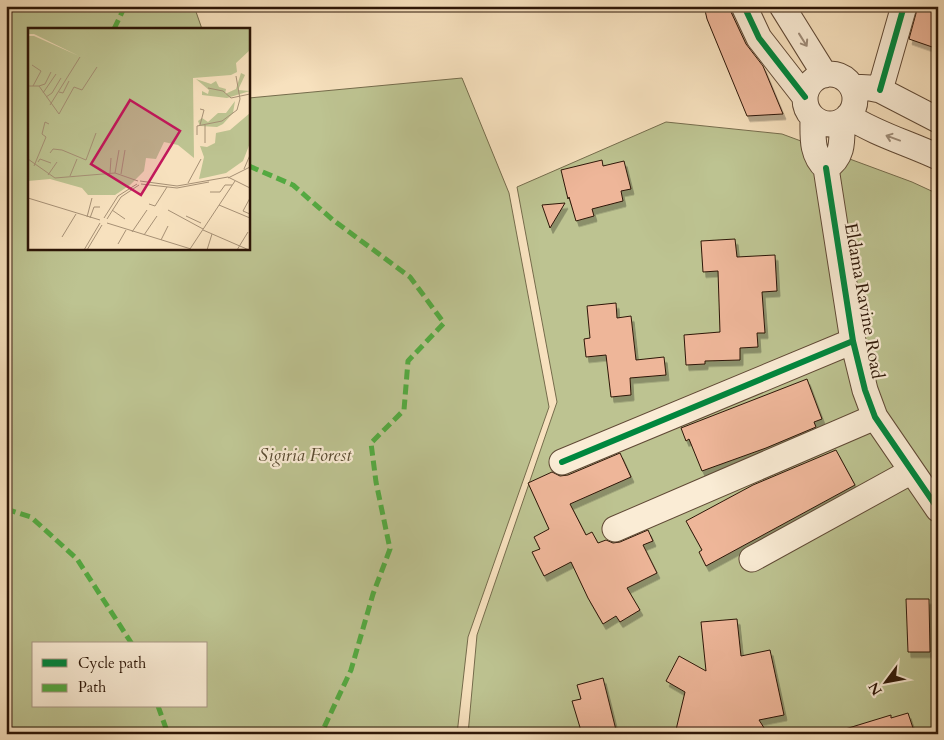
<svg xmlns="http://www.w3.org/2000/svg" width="944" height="740" viewBox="0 0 944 740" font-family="Cardo,serif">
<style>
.green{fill:#bdc391;stroke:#756c4c;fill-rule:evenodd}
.building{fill:#eeb699;stroke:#2d1607;filter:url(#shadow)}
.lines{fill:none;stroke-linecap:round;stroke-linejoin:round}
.minor-casing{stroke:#604935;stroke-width:27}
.minor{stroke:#faecd5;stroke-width:25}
.quiet{stroke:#54a941;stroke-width:5;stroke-dasharray:10 5;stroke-linecap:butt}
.cycleway-casing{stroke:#faecd5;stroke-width:9}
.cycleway{stroke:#00873e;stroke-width:6}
.oneway{stroke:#9e8c78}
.labels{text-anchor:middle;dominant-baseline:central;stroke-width:4.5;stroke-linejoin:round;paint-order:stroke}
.street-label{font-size:18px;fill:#2d1607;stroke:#faecd5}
.park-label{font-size:18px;font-style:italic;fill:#584a30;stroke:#faecd5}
.inset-road{fill:none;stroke:#a69075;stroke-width:1}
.view{fill:#c2185b;fill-opacity:0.15;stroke:#c2185b;stroke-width:2.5}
.inset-edge{fill:none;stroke:#2d1607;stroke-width:2.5}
</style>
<defs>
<filter id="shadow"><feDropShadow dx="3" dy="5.5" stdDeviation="0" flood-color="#0004"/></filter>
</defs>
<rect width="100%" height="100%" fill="#f7e1be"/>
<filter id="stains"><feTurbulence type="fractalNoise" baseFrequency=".004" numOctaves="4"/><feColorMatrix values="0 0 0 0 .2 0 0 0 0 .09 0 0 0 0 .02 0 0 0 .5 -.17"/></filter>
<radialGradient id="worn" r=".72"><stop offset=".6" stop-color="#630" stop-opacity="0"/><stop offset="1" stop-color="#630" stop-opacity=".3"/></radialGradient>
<!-- green -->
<path class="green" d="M6,6H194L202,29H29V249H249V98L462,78L509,193L549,407L468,637L457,734H6ZM34,644H206V706H34Z
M666,122L782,134L912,182L938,194V734H468L477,635L557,402L517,187Z"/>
<!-- building -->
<path class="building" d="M704,6H730L731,12L746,44L763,66L783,114L747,116L707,19Z
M918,6H938V49L909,39Z
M602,160L603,166L624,161L631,189L621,191L623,201L592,209L594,216L576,221L569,197L568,199L561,170Z
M565,203L550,228L542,205Z
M735,239L737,257L775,255L777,291L762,292L765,333H757L758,347L740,348V360L705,361V364L686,365L684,335L720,332L718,271L703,272L701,241Z
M616,303L617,318L631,316L636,360L664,357L666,375L630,378L631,395L611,397L606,355L586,357L584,339L590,338L587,306Z
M807,379L822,419L814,422L816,427L766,448L702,471L689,439L686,441L681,428Z
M836,450L855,485L706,566L699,552L702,550L686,521L753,485Z
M620,453L631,477L570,504L586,535L592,532L598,543L606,540L613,543L620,542L648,530L653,541L643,545L657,573L627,588L640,610L620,622L616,616L603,624L588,598L571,562L544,576L532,552L540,549L534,537L549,529L528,483L552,472L560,476L568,475Z
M906,599H929L930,652H908Z
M737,619L741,656L770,650L784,715L759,720L768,734H675L685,692L666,681L679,656L706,671L701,622Z
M603,678L617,734H582L572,701L581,699L577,685Z
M908,713L915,734H843L842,730L891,715V718Z"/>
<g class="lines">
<defs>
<path id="minor" d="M744,6L759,38L805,97
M782,6L825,75
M805 99a25 25 0 1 1 50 0a25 25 0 1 1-50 0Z
M852,87L870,88L880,90L938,120
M880,90L904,6
M848,116C876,134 908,143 938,157
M813,118C813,136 811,155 826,168
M826,168L853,341L865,390L875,417L938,509
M826,168C844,157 842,140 842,121
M562,462L853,341
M615,529L875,417
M752,559L912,471"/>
</defs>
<!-- minor casing -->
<use href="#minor" class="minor-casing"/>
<!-- minor -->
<use href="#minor" class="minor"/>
<!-- quiet -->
<path class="quiet" d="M114,29L125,6
M249,166L293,185L333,220L410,277L444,323L408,361L404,410L371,443L376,482L390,549L373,594L351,670L321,734
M6,509L31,517L77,559L132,644
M158,706L168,734"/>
<defs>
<path id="cycleway" d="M744,6L759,38L805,97
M880,90L904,6
M826,168L853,341L865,390L875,417L938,509
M562,462L853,341"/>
</defs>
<!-- cycleway casing -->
<use href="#cycleway" class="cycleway-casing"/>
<!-- cycleway -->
<use href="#cycleway" class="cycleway"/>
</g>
<!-- one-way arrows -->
<defs><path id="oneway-shaft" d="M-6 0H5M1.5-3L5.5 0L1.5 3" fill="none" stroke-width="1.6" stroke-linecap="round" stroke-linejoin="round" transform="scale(1.25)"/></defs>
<g class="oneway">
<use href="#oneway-shaft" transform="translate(803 40) rotate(58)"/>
<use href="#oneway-shaft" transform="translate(893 138) rotate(-160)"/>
</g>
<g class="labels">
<!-- street labels -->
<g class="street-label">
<text transform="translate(864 301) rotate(80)">Eldama Ravine Road</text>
</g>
<!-- park labels -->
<g class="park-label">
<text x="305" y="455">Sigiria Forest</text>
</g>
</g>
<!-- overview -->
<g transform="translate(28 28)">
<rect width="222" height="222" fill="#f7e1be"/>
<path d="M0,1H222V22L208,35L209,44L203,47L165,50L166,130L150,117L136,114L128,131L118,130L116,143L102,157L87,167H60L54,160L22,151L0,153V8H6L51,28L6,6H0ZM213,45L217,47L210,62L222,63L199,70L174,67V63L180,66L181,62L168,51L183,56L188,53L191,59L198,61L197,66L208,61ZM207,73L205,85L195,96L189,99L172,98L170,93L174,90L180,94L190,85H198ZM222,85V115L215,133L198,145L171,151L176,129L172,118L179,119L187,115L188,105L202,102Z" fill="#bdc391"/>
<path class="inset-road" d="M222,23V59M4,37L13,43L5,58M0,58H11L31,86L46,59L54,62L69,39M11,58L17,56L23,44M180,60L195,63L203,70L222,66M31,64L35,65L41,53M15,65L28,46M18,69L24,65L33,50M22,77L52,29M172,97L176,82L172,81M169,107V98L194,93L209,82L212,71L208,48M177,115V97M22,125L25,121L34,122L58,132L68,105M0,131L27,150L87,145L110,153M10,134L12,131L23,135M6,138L18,109L14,106L17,94L21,96M216,141L222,127M82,145L83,130M87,145L91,122M93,146L97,122M20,147L29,134M42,148L49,131M200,150L222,139M112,153L149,158L200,149L222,160M160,155L173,131M113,156L149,160L181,154M182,164H192L197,157H204M0,170L72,192M222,170L215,183L222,186M121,176L127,178L139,159M191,177L222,190M84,182L97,191M140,182L175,201M158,188L173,195M59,189L64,170M62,190L66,179H72M76,190L90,168L109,156M79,191L93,169L111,157M79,195L163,221M175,202L221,222M104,204L119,182M116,207L129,188M34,209L48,186M133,212L140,198M90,216L98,202M162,221L207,153M56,222L72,195M59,222L74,197M179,222L184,206M209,222L220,204"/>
<path class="view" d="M102,72L152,103L113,167L63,136Z"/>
<rect width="222" height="222" class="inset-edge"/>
</g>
<!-- margin -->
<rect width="944" height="740" fill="none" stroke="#f7e1be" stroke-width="25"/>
<rect x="8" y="8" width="929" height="725" fill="none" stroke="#2d1607" stroke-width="2.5"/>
<rect x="12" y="12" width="919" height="715" fill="none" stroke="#2d1607"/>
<!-- legend -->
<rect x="32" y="642" width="175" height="65" fill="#faecd5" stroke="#a89683"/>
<rect x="42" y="659" width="25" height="8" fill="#00873e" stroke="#a89683"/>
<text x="78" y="668" font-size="15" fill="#2d1607">Cycle path</text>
<rect x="42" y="684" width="25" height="8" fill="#54a941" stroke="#a89683"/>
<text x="78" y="692" font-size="15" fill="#2d1607">Path</text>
<!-- north arrow -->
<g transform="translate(886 682) rotate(238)" stroke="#faecd5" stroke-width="4" paint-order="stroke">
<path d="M0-4L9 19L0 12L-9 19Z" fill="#2d1607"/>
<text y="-8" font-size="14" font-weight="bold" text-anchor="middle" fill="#2d1607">N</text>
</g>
<rect width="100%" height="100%" filter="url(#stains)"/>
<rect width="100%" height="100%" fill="url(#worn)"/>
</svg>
